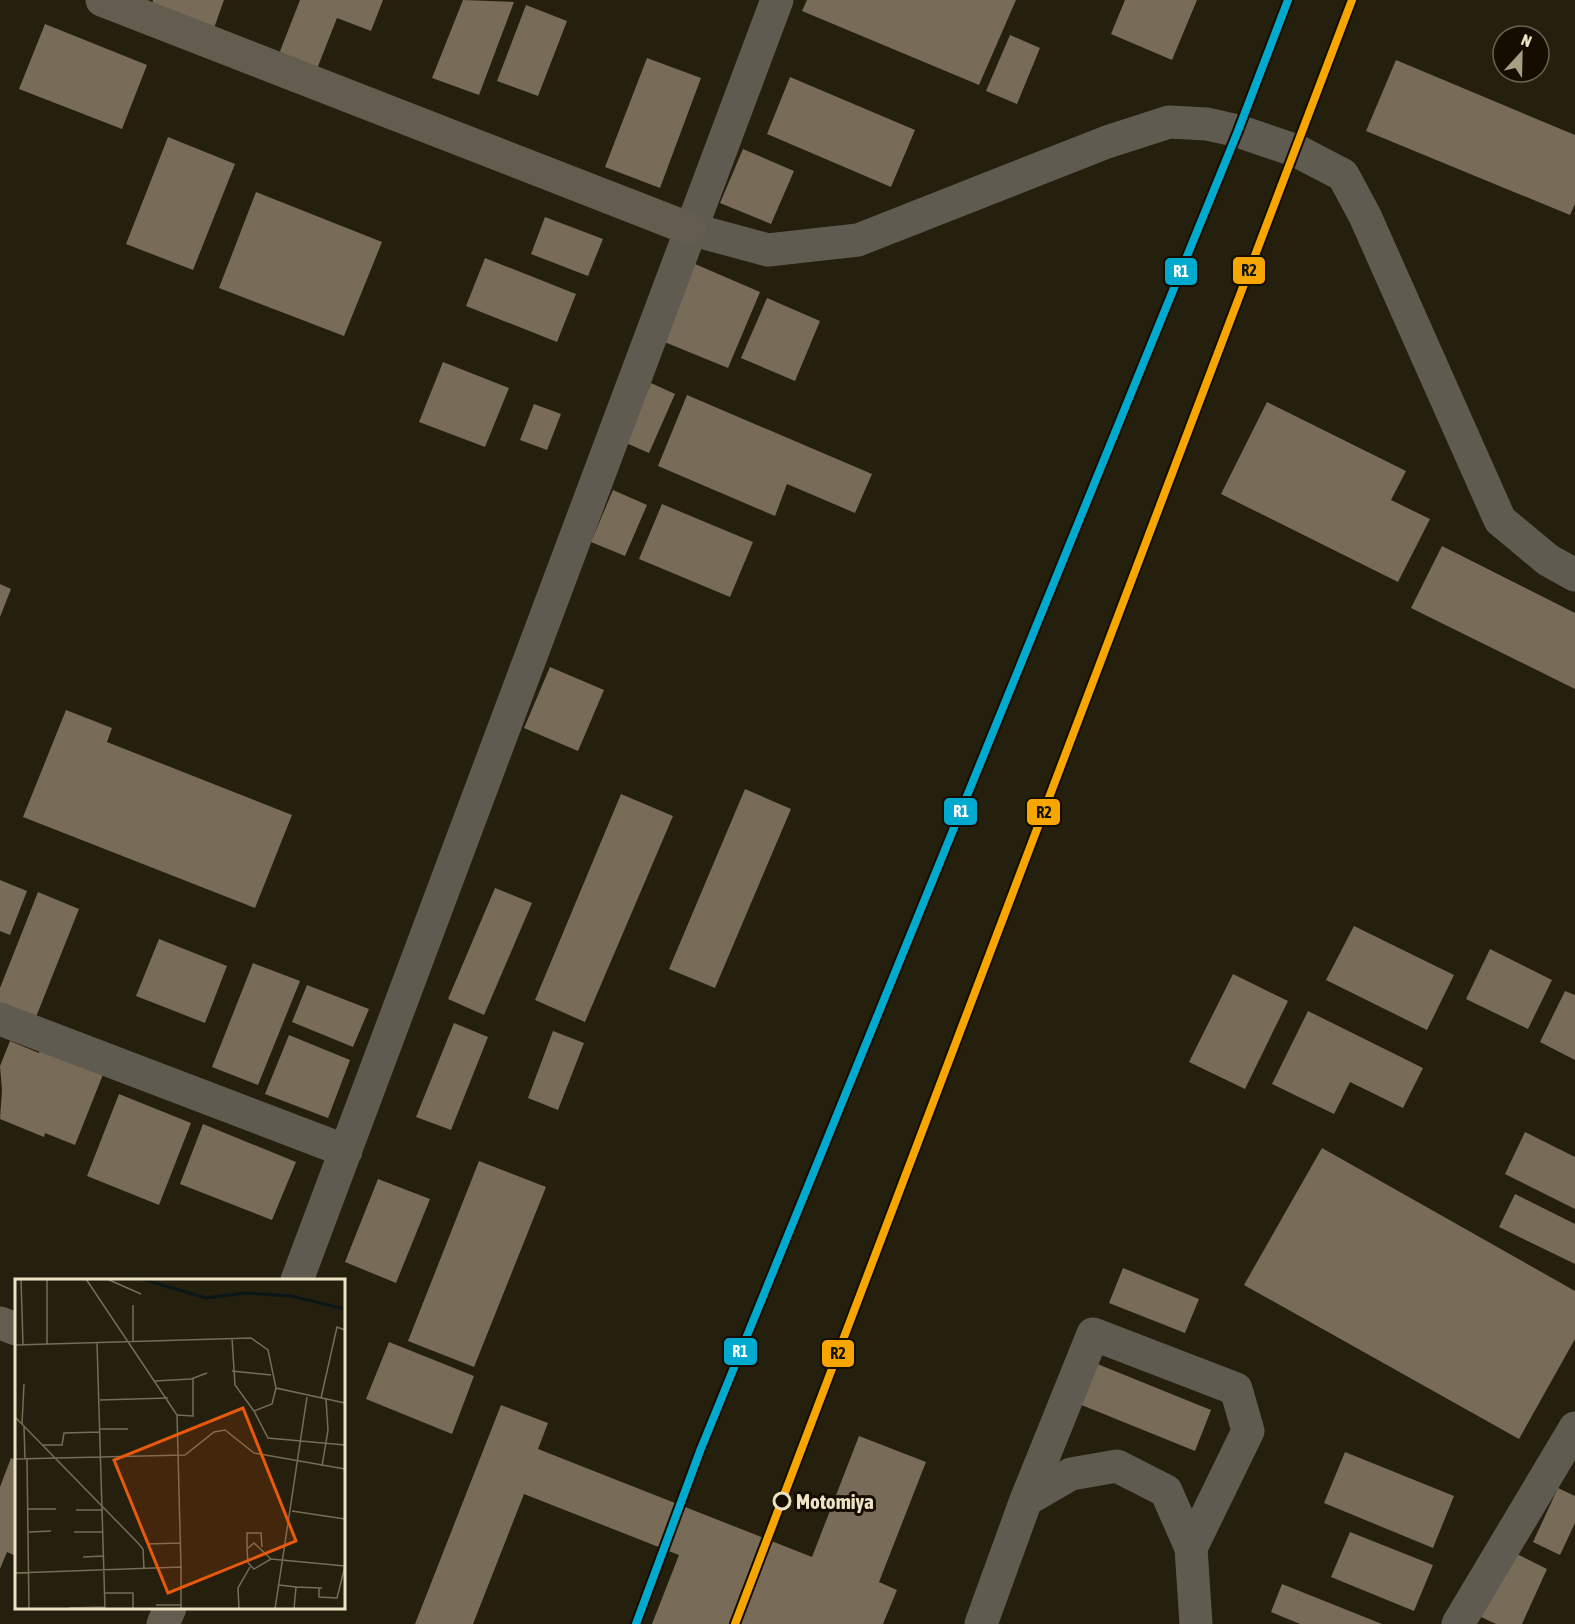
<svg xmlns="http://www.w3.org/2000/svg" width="1575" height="1624" viewBox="0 0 1575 1624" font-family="'Asap Condensed',sans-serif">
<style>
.building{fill:#786b57}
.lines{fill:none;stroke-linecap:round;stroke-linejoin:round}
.street{stroke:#605b50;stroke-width:33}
.secondary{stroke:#625d4e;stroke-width:33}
.rail-1-casing{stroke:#150d00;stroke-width:12}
.rail-2-casing{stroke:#150d00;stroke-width:12}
.rail-1{stroke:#00a9ce;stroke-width:8}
.rail-2{stroke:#f7a600;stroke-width:8}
.stop-dot{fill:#150d00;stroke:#efe3c5;stroke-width:3}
.labels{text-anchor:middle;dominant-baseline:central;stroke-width:6;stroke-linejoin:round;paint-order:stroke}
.stop-label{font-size:21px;font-weight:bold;fill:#efe3c5;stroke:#150d00;text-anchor:start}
.inset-river{fill:none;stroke:#0b1717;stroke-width:3}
.inset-road{fill:none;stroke:#766d57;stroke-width:1.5}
.view{fill:#e8590c;fill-opacity:0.15;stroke:#e8590c;stroke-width:3}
.inset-edge{fill:none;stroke:#efe3c5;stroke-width:3}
.line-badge{stroke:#150d00;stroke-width:2}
.badge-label{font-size:16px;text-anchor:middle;font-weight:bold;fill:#fff}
.pale-badge-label{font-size:16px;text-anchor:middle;font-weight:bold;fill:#111}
</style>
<rect width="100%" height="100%" fill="#251f0d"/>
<!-- building -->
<path class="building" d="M153,0H224L214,28L152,5Z
M300,0H383L371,31L337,18L315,74L277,59Z
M463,0L514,2L479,95L432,78Z
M807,0H1016L979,85L802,11Z
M1125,0H1197L1172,60L1111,34Z
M526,5L567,21L538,96L497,81Z
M45,24L147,65L122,129L19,89Z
M1010,35L1040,48L1017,104L986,91Z
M647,58L701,78L660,188L605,167Z
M1396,60L1575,135V204L1570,215L1366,131Z
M790,77L915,130L891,187L767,134Z
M168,137L235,164L193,270L126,244Z
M743,149L794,171L771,224L720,203Z
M256,192L382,242L344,336L219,288Z
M545,217L603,239L588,276L531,254Z
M485,258L576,294L557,342L466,306Z
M695,264L760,292L728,368L662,341Z
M767,298L820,321L795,381L741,358Z
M443,362L509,388L485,447L419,422Z
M651,383L675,394L649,453L626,443Z
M687,395L872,474L855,513L787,484L775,516L658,466Z
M1267,402L1406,471L1391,500L1430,519L1398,582L1221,494Z
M534,404L561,414L547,450L520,440Z
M613,490L647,505L625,556L591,542Z
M662,504L753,542L730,597L639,559Z
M1442,546L1575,613V689L1411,608Z
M0,584L11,589L0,617Z
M550,667L604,690L578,751L524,728Z
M66,710L112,728L107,742L292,815L255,908L23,817Z
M745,789L791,809L715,988L669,969Z
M621,794L673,816L585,1022L535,1000Z
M0,880L27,891L10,935L0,931Z
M495,888L532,903L484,1015L448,999Z
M38,892L79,909L36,1017L0,1003V988Z
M1354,926L1454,975L1427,1030L1326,980Z
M159,939L227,966L205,1023L136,996Z
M1490,949L1552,980L1528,1029L1466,999Z
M253,963L300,981L258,1085L212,1067Z
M1233,974L1288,1001L1245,1089L1189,1062Z
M307,985L369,1009L353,1047L292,1022Z
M1565,991L1575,995V1060L1540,1042Z
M1308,1011L1423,1068L1403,1108L1350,1082L1334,1114L1272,1084Z
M454,1023L488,1037L451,1130L416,1117Z
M553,1031L584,1043L558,1110L528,1098Z
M289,1035L350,1060L328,1118L265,1094Z
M10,1041L39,1053L41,1047L104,1072L75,1145L45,1133L44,1137L0,1119L2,1090L0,1066Z
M119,1094L191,1123L159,1205L87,1176Z
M203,1124L296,1162L272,1220L180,1184Z
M1525,1132L1575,1157V1209L1505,1174Z
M1322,1148L1575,1291V1339L1519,1439L1244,1285Z
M479,1161L546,1187L474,1367L408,1341Z
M378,1179L430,1199L396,1283L345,1262Z
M1515,1194L1575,1224V1264L1499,1227Z
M1123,1268L1199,1299L1185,1333L1109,1303Z
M389,1342L474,1376L452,1434L366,1399Z
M1095,1363L1211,1410L1195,1451L1079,1404Z
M501,1405L548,1423L538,1449L812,1557L859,1436L926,1462L879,1582L897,1590L883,1624H652L679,1555L524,1494L473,1624H415Z
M1345,1452L1454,1496L1433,1548L1324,1503Z
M11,1458L16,1460V1556L7,1552L0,1569V1487Z
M1558,1488L1575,1496V1523L1560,1555L1533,1542Z
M1350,1532L1433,1565L1414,1611L1331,1577Z
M1511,1551L1547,1569L1522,1624H1496L1481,1617Z
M1282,1584L1382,1624H1300L1271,1612Z"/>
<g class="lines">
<!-- street -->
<path class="street" d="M690,229L768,250L858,240L1107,142L1169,122L1207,124L1238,131L1297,151L1343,175L1365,216L1500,520L1548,560L1575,575
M0,1019L346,1151
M297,1280L777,0
M1026,1500L1093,1334L1236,1389L1248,1431L1191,1548
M981,1624L1026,1500L1071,1474L1117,1466L1166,1491L1191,1548L1196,1624
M1458,1624L1575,1428"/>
<!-- secondary -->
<path class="secondary" d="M102,0L690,229
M0,1323L16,1329
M163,1624L170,1608"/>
<defs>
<path id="rail-1" d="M636,1624L700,1451L1238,131L1288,0"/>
<path id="rail-2" d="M735,1624L1352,0"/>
</defs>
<!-- rail-1 casing -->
<use href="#rail-1" class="rail-1-casing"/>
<!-- rail-2 casing -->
<use href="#rail-2" class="rail-2-casing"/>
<!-- rail-1 -->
<use href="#rail-1" class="rail-1"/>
<!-- rail-2 -->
<use href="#rail-2" class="rail-2"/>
</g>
<!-- markers -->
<circle class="stop-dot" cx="782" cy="1501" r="8"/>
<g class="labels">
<!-- stop labels -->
<g class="stop-label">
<text x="796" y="1501">Motomiya</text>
</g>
</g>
<!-- overview -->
<g transform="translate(15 1279)">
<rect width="330" height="330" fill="#251f0d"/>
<path class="inset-river" d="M127,0L191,19L230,14L276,17L330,30"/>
<path class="inset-road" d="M6,0L8,66M71,0L162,136L166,288M92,0L126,15M217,59L220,106L239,132L257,125L261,109M118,63V26M82,64L90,330M32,65V0M0,66L236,59L253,71L261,109L330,124M217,92L256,96M140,102L176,100L192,94M306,119L322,48L330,51M85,121L153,119M239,132L253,159L330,166M162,136L178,137V100M0,138L123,264L128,270L129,290M7,145L9,105M9,148L10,180M85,150H113M28,166H47L49,154L85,153M0,180L170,176L199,153L210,151L239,174L330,190M12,180L14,330M307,187L313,151L311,120M13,230H41M61,231H88M277,232L330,240M14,253L36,252M59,253H88M239,264L256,280L239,290L233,284L232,270ZM132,265L165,264M232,269V254H246L247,268M68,278L89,277M256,280L330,287M0,294L166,288V330M264,306L281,308L279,330M281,308L307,309M304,309V318L322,319L330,287M90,314H118V330M141,326H166M54,329L90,328M224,330L223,309L235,288M260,330L292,118"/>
<path class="view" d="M228,129L281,262L153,314L99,181Z"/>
<rect width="330" height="330" class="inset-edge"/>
</g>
<g class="line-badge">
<rect x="1232" y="256" width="34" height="29" rx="6" fill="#f7a600"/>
<rect x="1164" y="257" width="34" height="29" rx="6" fill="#00a9ce"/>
<rect x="943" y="797" width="35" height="29" rx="6" fill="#00a9ce"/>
<rect x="1026" y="798" width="35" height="28" rx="6" fill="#f7a600"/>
<rect x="723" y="1337" width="35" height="29" rx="6" fill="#00a9ce"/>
<rect x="821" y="1339" width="34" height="29" rx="6" fill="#f7a600"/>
</g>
<g class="badge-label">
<text x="1181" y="277">R1</text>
<text x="961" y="817">R1</text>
<text x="740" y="1357">R1</text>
</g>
<g class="pale-badge-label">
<text x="1249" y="276">R2</text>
<text x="1044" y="818">R2</text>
<text x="838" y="1359">R2</text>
</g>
<!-- north arrow -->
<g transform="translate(1521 54) rotate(22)"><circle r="28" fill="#150d00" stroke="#6c634f" stroke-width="1.5"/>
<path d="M0-4.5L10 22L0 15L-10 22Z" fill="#a89e85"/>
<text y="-9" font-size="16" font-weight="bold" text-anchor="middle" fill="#efe3c5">N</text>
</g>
</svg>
